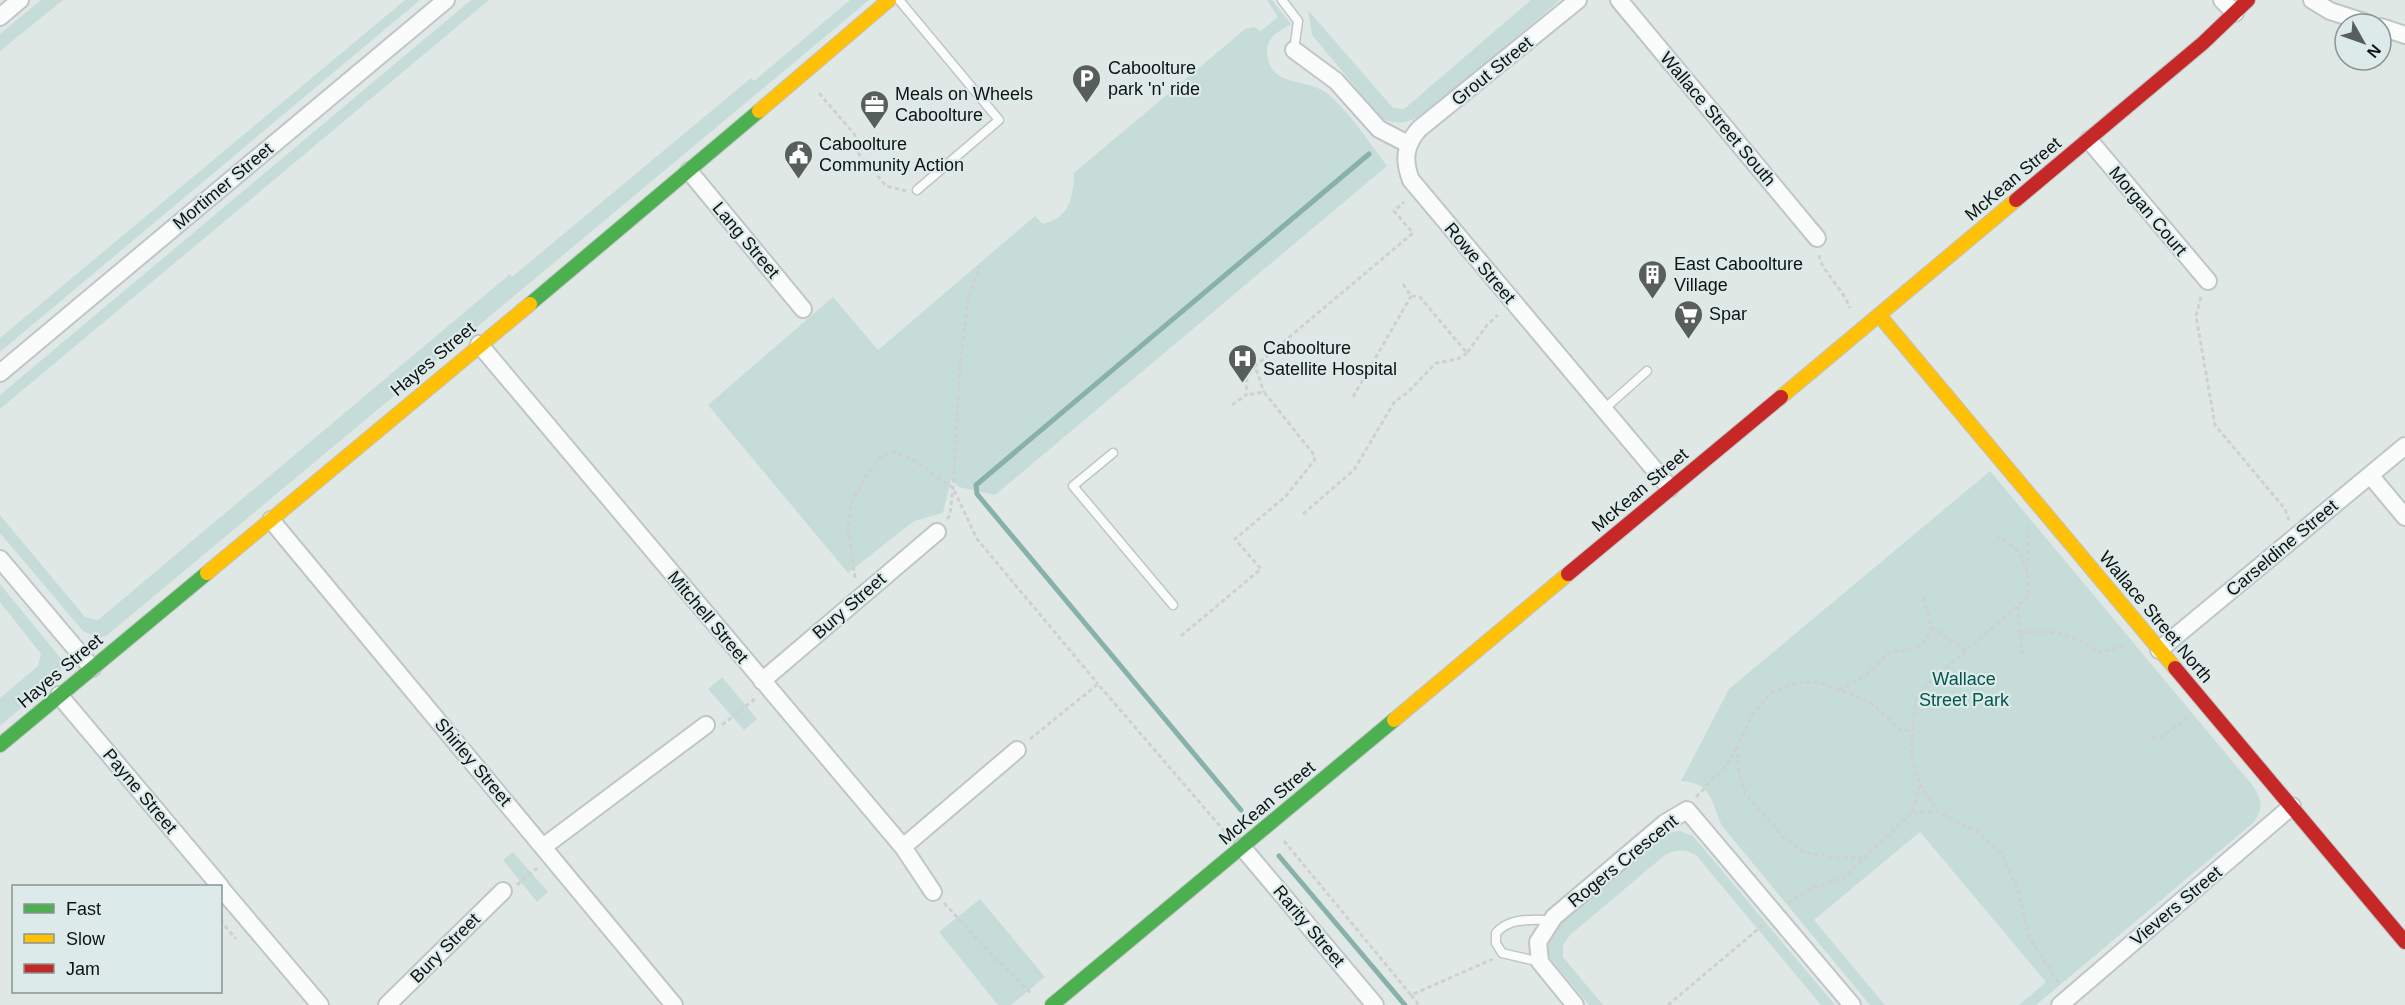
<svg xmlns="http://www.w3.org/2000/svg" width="2405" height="1005" viewBox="0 0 2405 1005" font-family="Helvetica,sans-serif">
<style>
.green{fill:#c6dcd9}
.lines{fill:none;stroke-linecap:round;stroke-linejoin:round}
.stream{stroke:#89b1ac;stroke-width:5}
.lane-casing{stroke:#c0c5c5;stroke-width:11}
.street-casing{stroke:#c0c5c5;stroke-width:20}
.fast-casing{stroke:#c0c5c5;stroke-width:16}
.slow-casing{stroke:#c0c5c5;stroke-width:16}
.jam-casing{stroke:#c0c5c5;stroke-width:16}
.path{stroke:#ced1d0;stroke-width:3;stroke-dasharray:4.5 3;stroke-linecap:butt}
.lane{stroke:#fafcfb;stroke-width:8}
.street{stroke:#fafcfb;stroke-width:16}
.fast{stroke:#4caf50;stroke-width:14}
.slow{stroke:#ffc107;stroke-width:14}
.jam{stroke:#c62828;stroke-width:14}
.labels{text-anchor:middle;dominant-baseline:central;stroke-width:4.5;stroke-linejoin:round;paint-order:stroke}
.poi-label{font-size:18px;fill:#0e1312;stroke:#dcebe9;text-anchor:start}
.street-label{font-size:18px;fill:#0e1312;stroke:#dcebe9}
.park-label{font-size:18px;fill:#04564f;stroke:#dcebe9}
</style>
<rect width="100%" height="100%" fill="#e0e8e6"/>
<!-- green -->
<path class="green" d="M41,0H63L0,51V34Z
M405,0H420L0,352V338Z
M471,0H489L0,409V395Z
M850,0H869L106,636L98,638L83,631L0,533V515L85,617L98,620L510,274L512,277L751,78L754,81Z
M1267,0H1272L1291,24C1279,31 1265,38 1267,54C1271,89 1308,77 1328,94C1351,114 1369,142 1387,166L995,495L959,487L951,480L943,513L914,521L848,573L708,405L833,297L878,350L1035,216L1043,224C1070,217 1073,198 1074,173L1245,29L1254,27L1261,31L1278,17Z
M1531,0H1560L1431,110C1414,120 1402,127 1382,119L1312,35L1308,10L1393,108L1404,109Z
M1990,471L2253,786C2262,800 2264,809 2253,823L2036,1005H2019L2046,982L1920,832L1814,920L1885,1005H1870L1722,826C1711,801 1712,783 1681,781L1729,689Z
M0,584L62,660L61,670L56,678L0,726V698L38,666L41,654L0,602Z
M722,677L757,719L744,730L708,689Z
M1680,831L1693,836L1835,1005H1821L1697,856C1685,849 1677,849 1665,855L1570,935L1563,945V957L1603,1005H1589L1550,958L1546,943L1553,928L1660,837L1670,832Z
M513,852L548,892L537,902L503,860Z
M980,899L1045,977L1011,1005H998L939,932Z"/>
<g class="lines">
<!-- stream -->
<path class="stream" d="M1241,810L977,494L976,485L1369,154
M1279,856L1405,1005"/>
<defs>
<path id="lane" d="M899,0L999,120L917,190
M1282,0L1298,21L1294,50
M1603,410L1647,371
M1113,453L1073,486L1173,605
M1540,962L1502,953L1496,943V933C1510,917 1531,920 1551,920"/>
<path id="street" d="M1578,0L1419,129C1405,145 1403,160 1411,180L1670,488
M1619,0L1817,238
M2222,0L2235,13
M2312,0L2330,11L2370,24
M0,17L20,0
M2381,27L2405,35
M1294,50L1336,81L1379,129L1408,144
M2089,140L2208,281
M689,171L803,309
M479,344L903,847L933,892
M0,373L446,0
M2370,475L2405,517
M271,520L674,1005
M0,559L92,668
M2159,650L2405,446
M762,681L937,532
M59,695L220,886
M543,847L706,725
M903,847L1017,750
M1242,847L1375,1005
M220,887L320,1005
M387,1005L503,891
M1575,1005L1540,962L1538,942L1554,917L1665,823L1687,810L1852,1005
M2060,1005L2292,806"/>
<path id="fast" d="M530,304L759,111
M0,745L207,573
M1052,1005L1394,720"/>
<path id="slow" d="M759,111L889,0
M1879,315L2175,668
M1781,397L2016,200
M207,573L530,304
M1394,720L1568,574"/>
<path id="jam" d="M2016,200L2203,43L2248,0
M1568,574L1781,397
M2175,668L2405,942"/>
</defs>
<!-- lane casing -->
<use href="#lane" class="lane-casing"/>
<!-- street casing -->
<use href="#street" class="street-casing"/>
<!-- fast casing -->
<use href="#fast" class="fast-casing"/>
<!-- slow casing -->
<use href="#slow" class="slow-casing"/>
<!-- jam casing -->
<use href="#jam" class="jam-casing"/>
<!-- path -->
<path class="path" d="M819,93L855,135L853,147L886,186L906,191
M1819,255C1821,271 1843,288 1850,308
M1403,284L1411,296L1420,297L1467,353L1487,325L1498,315
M2201,297L2196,316L2215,425L2285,509L2289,520
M1240,348L1255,366L1413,233L1394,211L1404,202
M1353,397L1411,296
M1232,405L1246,395L1247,377L1255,366L1264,392
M1303,514L1354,470L1395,401L1407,393L1436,363L1458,359L1467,353
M947,519L950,515L953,488L960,366L968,299L980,266
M2028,527V566
M855,578L848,528L851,504L864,478L882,455L893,452L913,460L953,488L977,539L1098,684
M1923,598L1932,628L1968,651
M2018,606L2022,654
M2020,633C2054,630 2071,632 2099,653L2126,645
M1181,636L1261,569L1235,539L1285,497L1314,461L1315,456L1264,392L1246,395
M1839,690L1864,677L1889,653L1916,648L1925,641L1932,628
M722,725L755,699
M2152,738H2160L2187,718
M1030,739L1098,684L1225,832
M1920,784L1938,812L1976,831L2001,853L2019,893L2029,937L2059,983
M1696,797L1729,762L1736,749
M1913,813L1938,812
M1284,841L1411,995L1493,959
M1863,857L1834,858L1804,852L1783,837L1745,793L1739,773L1737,748L1752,714L1771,693L1795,683L1819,682L1849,694L1870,702L1899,729L1912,731
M517,885L537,868
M944,903L988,951L1032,994
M1788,903L1812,888L1843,878L1912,813L1920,784L1911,755L1915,702L1927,684L2029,596C2028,571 2026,547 1998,538
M220,920L236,939
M1411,995L1419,1005
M1668,1005L1763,925"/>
<!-- lane -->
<use href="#lane" class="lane"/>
<!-- street -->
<use href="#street" class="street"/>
<!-- fast -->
<use href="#fast" class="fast"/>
<!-- slow -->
<use href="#slow" class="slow"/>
<!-- jam -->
<use href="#jam" class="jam"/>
</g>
<!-- icons -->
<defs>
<symbol id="parking-pin" viewBox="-11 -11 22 30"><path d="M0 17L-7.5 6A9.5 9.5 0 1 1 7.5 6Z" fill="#585e5c" stroke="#dcebe9"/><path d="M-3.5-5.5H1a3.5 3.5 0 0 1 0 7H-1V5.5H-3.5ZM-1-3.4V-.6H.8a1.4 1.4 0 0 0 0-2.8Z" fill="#fff"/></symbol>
<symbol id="office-pin" viewBox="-11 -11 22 30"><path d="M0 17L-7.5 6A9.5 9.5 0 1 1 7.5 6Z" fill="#585e5c" stroke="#dcebe9"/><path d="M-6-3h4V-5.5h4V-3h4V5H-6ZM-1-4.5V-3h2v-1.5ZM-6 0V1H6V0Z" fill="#fff"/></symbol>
<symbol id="civic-pin" viewBox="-11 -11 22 30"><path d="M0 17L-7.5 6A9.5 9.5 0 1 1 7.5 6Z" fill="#585e5c" stroke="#dcebe9"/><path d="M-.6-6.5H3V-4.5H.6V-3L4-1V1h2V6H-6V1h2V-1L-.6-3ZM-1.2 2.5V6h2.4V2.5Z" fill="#fff"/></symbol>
<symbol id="building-pin" viewBox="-11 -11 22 30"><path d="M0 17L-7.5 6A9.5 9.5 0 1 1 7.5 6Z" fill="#585e5c" stroke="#dcebe9"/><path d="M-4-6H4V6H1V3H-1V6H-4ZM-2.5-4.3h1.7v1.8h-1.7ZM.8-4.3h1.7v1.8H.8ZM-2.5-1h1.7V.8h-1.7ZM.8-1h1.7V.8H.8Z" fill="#fff"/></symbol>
<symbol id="supermarket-pin" viewBox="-11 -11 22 30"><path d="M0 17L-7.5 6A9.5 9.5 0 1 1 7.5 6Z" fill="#585e5c" stroke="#dcebe9"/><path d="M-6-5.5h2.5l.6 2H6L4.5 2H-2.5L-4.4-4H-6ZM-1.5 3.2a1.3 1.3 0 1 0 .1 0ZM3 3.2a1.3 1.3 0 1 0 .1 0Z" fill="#fff"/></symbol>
<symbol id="hospital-pin" viewBox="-11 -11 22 30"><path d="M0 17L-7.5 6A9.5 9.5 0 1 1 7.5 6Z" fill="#585e5c" stroke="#dcebe9"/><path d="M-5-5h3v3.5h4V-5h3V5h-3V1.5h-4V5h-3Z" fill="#fff"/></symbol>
</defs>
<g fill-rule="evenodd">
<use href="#parking-pin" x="1070" y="62" width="33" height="45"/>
<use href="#office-pin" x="858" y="88" width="33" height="45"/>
<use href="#civic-pin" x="782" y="138" width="33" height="45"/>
<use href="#building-pin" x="1636" y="258" width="33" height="45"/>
<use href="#supermarket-pin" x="1672" y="298" width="33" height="45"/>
<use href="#hospital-pin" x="1226" y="342" width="33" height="45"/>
</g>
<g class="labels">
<!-- poi labels -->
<g class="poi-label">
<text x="1108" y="68">Caboolture<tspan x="1108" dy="21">park 'n' ride</tspan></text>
<text x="895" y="94">Meals on Wheels<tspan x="895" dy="21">Caboolture</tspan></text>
<text x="819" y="144">Caboolture<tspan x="819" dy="21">Community Action</tspan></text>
<text x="1674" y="264">East Caboolture<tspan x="1674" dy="21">Village</tspan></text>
<text x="1709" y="314">Spar</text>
<text x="1263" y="348">Caboolture<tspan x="1263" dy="21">Satellite Hospital</tspan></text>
</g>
<!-- street labels -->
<g class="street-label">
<text transform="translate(1492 71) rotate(-39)">Grout Street</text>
<text transform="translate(1718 119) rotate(50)">Wallace Street South</text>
<text transform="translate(2013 179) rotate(-40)">McKean Street</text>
<text transform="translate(223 186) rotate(-40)">Mortimer Street</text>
<text transform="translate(2148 211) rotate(50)">Morgan Court</text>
<text transform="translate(746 240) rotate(50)">Lang Street</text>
<text transform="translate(1480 263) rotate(50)">Rowe Street</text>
<text transform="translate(433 359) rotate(-40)">Hayes Street</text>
<text transform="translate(1640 490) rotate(-40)">McKean Street</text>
<text transform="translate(2282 548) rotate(-40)">Carseldine Street</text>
<text transform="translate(849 606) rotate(-41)">Bury Street</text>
<text transform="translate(708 617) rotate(50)">Mitchell Street</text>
<text transform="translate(2156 617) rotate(50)">Wallace Street North</text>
<text transform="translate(60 671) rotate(-40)">Hayes Street</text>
<text transform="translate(473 762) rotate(50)">Shirley Street</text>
<text transform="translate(140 791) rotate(50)">Payne Street</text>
<text transform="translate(1267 803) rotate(-40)">McKean Street</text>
<text transform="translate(1623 861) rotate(-39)">Rogers Crescent</text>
<text transform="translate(2176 906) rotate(-40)">Vievers Street</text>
<text transform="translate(1309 926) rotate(50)">Rarity Street</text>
<text transform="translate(445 948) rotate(-45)">Bury Street</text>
</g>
<!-- park labels -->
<g class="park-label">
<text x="1964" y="679">Wallace<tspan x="1964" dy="21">Street Park</tspan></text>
</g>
</g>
<!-- legend -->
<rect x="12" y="885" width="210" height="108" fill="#dcebe9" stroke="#8a9593" stroke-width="1.5"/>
<rect x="24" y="904" width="30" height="9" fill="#4caf50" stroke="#8a9593" stroke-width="1.5"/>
<text x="66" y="915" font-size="18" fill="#0e1312">Fast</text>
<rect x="24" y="934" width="30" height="9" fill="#ffc107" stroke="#8a9593" stroke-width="1.5"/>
<text x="66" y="945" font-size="18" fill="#0e1312">Slow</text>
<rect x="24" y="964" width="30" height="9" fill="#c62828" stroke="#8a9593" stroke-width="1.5"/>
<text x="66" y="975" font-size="18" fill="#0e1312">Jam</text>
<!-- north arrow -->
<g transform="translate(2363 42) rotate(130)"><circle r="28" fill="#dcebe9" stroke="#8a9593" stroke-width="1.5"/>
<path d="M0-4.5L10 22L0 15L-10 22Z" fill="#585e5c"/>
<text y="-9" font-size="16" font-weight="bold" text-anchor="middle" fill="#0e1312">N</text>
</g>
</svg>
